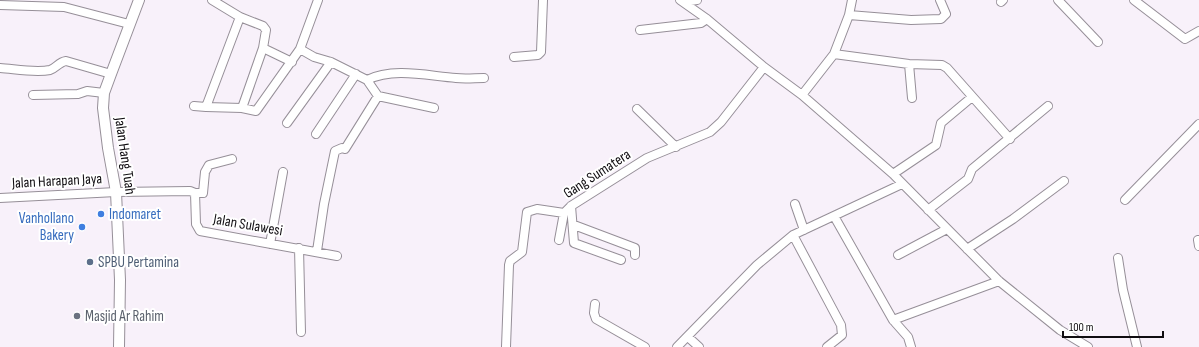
<svg xmlns="http://www.w3.org/2000/svg" width="1199" height="347" viewBox="0 0 1199 347" font-family="'Sofia Sans Condensed',sans-serif">
<style>
.lines{fill:none;stroke-linecap:round;stroke-linejoin:round}
.minor-casing{stroke:#968f98;stroke-width:10}
.major-casing{stroke:#968f98;stroke-width:12}
.minor{stroke:#fff;stroke-width:8}
.major{stroke:#fff;stroke-width:10}
.shop-dot{fill:#3f7fe0;stroke:#fff;stroke-width:1.5}
.service-dot{fill:#5c6f8a;stroke:#fff;stroke-width:1.5}
.worship-dot{fill:#6b7280;stroke:#fff;stroke-width:1.5}
.labels{text-anchor:middle;dominant-baseline:central;stroke-width:4;stroke-linejoin:round;paint-order:stroke}
.street-label{font-size:15px;fill:#100d11;stroke:#fff}
.shop-label{font-size:15px;fill:#366cbe;stroke:#fff;text-anchor:start}
.service-label{font-size:15px;fill:#4e5e75;stroke:#fff;text-anchor:start}
.worship-label{font-size:15px;fill:#5b616d;stroke:#fff;text-anchor:start}
</style>
<rect width="100%" height="100%" fill="#f8f1fa"/>
<g class="lines">
<defs>
<path id="minor" d="M212,0L240,17L263,26L266,30L263,48L242,108
M318,0L300,49L314,57L331,62L367,80L378,96L434,108
M680,0L707,19L764,67L802,95L893,174L999,281L1060,330L1088,347
M1058,0L1098,42
M1134,0L1185,39L1199,31
M684,2L697,0
M1001,2L1003,0
M0,5L64,7L129,24
M849,15L911,20L941,19L946,14L940,0
M240,17L206,107L242,108L256,111L300,49
M640,30L701,23L707,19
M263,48L292,62
M834,54L909,64L942,65L947,68L1010,139
M514,57L538,55L541,52L543,0
M909,64L912,98
M0,68C15,69 35,73 50,70C56,68 59,62 66,61L111,74
M367,80C394,67 428,76 456,78C465,79 475,78 484,78
M33,95L78,94L87,91L104,93
M802,95L834,54L849,15L852,0
M194,106L206,107
M637,109L676,147
M287,123L331,62
M316,134L356,74
M893,174L936,145L941,123L972,97
M195,193H203L205,172L209,165L232,159
M0,198L116,192L190,191L195,193L196,224L200,231L337,256
M1125,200L1199,124
M795,204L804,230
M571,206L574,243L621,260
M928,210L968,179L972,169L1048,106
M834,216L893,320L908,337L911,347
M574,225L635,248V255
M793,235L841,325L842,335L827,347
M559,240L564,213
M1198,240L1199,246
M270,244L283,172
M299,248L301,332
M967,249L1013,219L1064,181
M317,251L324,204L335,151L342,148L345,149L378,96
M898,255L947,229
M1118,258L1123,290L1137,347
M595,304L594,313L596,319L645,347
M893,320L999,281
M688,337L699,347
M506,347L509,265L510,261L522,252L527,212L537,209L564,213L571,206L647,158L710,132L721,122L764,67
M677,347L757,265L793,235L902,184"/>
<path id="major" d="M119,347L120,280L116,192L108,148L103,108L104,93L111,74L139,0"/>
</defs>
<!-- minor casing -->
<use href="#minor" class="minor-casing"/>
<!-- major casing -->
<use href="#major" class="major-casing"/>
<!-- minor -->
<use href="#minor" class="minor"/>
<!-- major -->
<use href="#major" class="major"/>
</g>
<!-- markers -->
<g class="shop-dot">
<circle cx="101" cy="214" r="4"/>
<circle cx="82" cy="227" r="4"/>
</g>
<circle class="service-dot" cx="90" cy="262" r="4"/>
<circle class="worship-dot" cx="77" cy="316" r="4"/>
<g class="labels">
<!-- street labels -->
<g class="street-label">
<text transform="translate(125 156) rotate(82)">Jalan Hang Tuah</text>
<text transform="translate(597 174) rotate(-33)">Gang Sumatera</text>
<text transform="translate(57 181) rotate(-3)">Jalan Harapan Jaya</text>
<text transform="translate(248 225) rotate(10)">Jalan Sulawesi</text>
</g>
<!-- shop labels -->
<g class="shop-label">
<text x="109" y="214">Indomaret</text>
<text x="74" y="218" text-anchor="end">Vanhollano<tspan x="74" dy="17">Bakery</tspan></text>
</g>
<!-- service labels -->
<g class="service-label">
<text x="98" y="262">SPBU Pertamina</text>
</g>
<!-- worship labels -->
<g class="worship-label">
<text x="85" y="316">Masjid Ar Rahim</text>
</g>
</g>
<!-- scale -->
<path d="M1063 331v6h100v-6" fill="none" stroke="#100d11" stroke-width="2"/>
<text x="1069" y="331" font-size="12" fill="#100d11" stroke="#ffffff" stroke-width="3" paint-order="stroke">100 m</text>
</svg>
